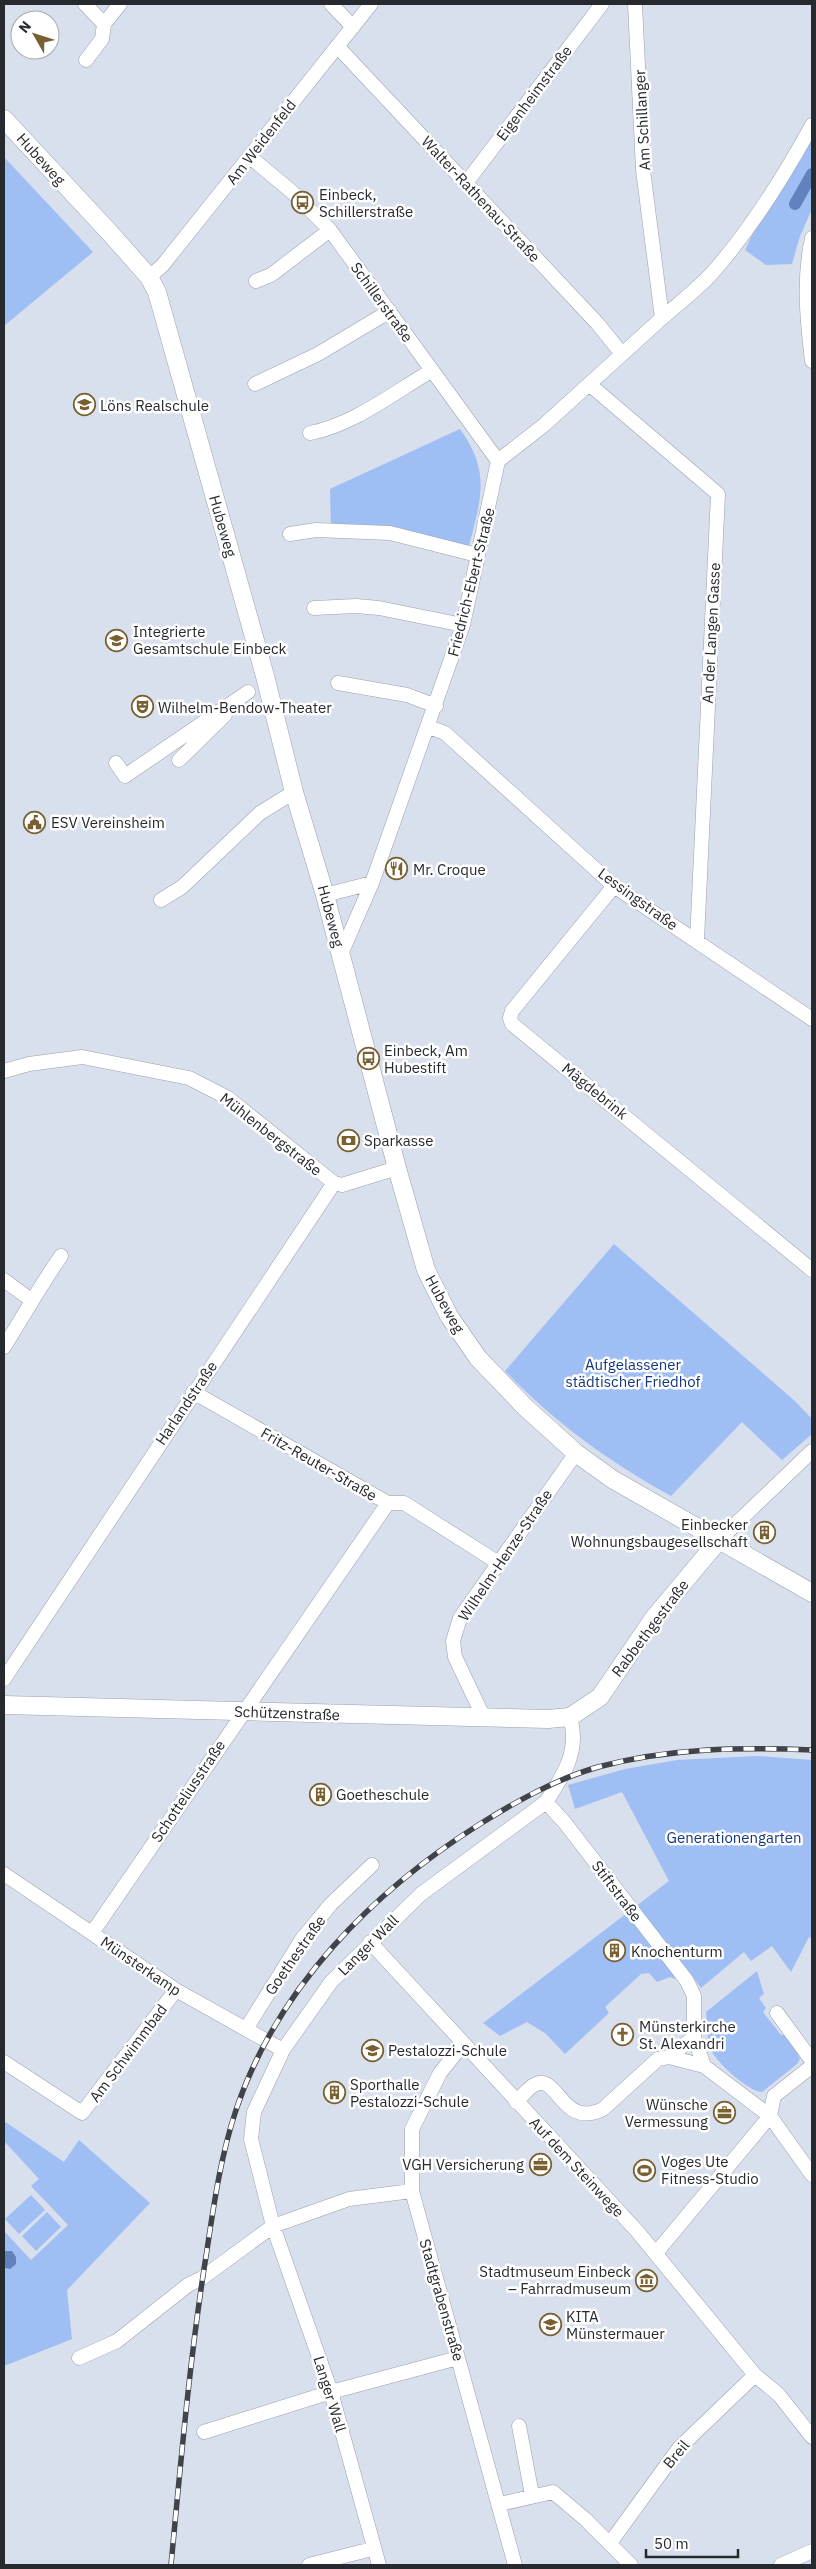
<svg xmlns="http://www.w3.org/2000/svg" width="816" height="2569" viewBox="0 0 816 2569" font-family="'IBM Plex Sans',sans-serif">
<style>
.green{fill:#9fbef4}
.water{fill:#6182bd}
.lines{fill:none;stroke-linecap:round;stroke-linejoin:round}
.canal{stroke:#6182bd;stroke-width:12}
.minor-casing{stroke:#9aa1ad;stroke-width:15}
.tertiary-casing{stroke:#9aa1ad;stroke-width:19}
.minor{stroke:#fff;stroke-width:14}
.tertiary{stroke:#fff;stroke-width:18}
.rail-casing{stroke:#40444a;stroke-width:5.5}
.rail{stroke:#fff;stroke-width:4;stroke-dasharray:11;stroke-linecap:butt}
.labels{text-anchor:middle;dominant-baseline:central;stroke-width:5;stroke-linejoin:round;paint-order:stroke}
.street-label{font-size:15px;fill:#26292e;stroke:#fff}
.poi-label{font-size:15px;fill:#26292e;stroke:#fff;text-anchor:start}
.park-label{font-size:15px;fill:#11377e;stroke:#fff}
</style>
<rect width="100%" height="100%" fill="#d8dfed"/>
<!-- green -->
<path class="green" d="M812,132V209L800,236L792,264L766,265L745,250L759,221Z
M4,157L93,252L4,326Z
M460,429C491,472 481,498 469,546L396,527H331L330,489Z
M614,1244L795,1401L812,1419V1434L782,1460L742,1422L671,1496C609,1462 554,1422 505,1371Z
M757,1756L812,1760V1939L809,1937L791,1972L772,1946L751,1961L744,1952L701,1988L684,1965L675,1979L670,1977L657,1982L649,1973L641,1974L605,2007L609,2013L565,2054L546,2034L527,2022L500,2036L483,2023L669,1881L622,1792L575,1809L568,1785L625,1769L677,1760Z
M757,1971L764,1994L759,1998L766,2008L763,2012L781,2035H788L800,2059L797,2064L762,2092C749,2092 713,2060 710,2047C707,2036 707,2023 706,2012Z
M4,2121L64,2162L79,2140L150,2203L67,2290L72,2339L4,2366V2268L10,2269L12,2251H4V2231L31,2260L68,2225L31,2186L39,2179L4,2141Z
M31,2195L45,2210L19,2234L5,2219Z
M47,2212L61,2227L36,2251L22,2236Z"/>
<!-- water -->
<path class="water" d="M4,2251H12L16,2257V2264L10,2269L4,2268Z"/>
<g class="lines">
<!-- canal -->
<path class="canal" d="M795,204L812,174"/>
<defs>
<path id="minor" d="M85,4L104,24
M331,4L353,27
M337,46L597,323L622,354
M86,60L102,39L104,24L120,4
M250,157L291,191L330,230L498,461
M466,183L602,4
M812,238C803,279 807,319 812,361
M149,277L162,266L371,4
M256,281L271,275L330,230
M662,318C679,303 698,289 713,272C752,228 784,176 812,125
M255,384L318,354L390,311
M589,384L718,494L697,940
M310,433C353,425 393,393 431,371
M290,534L316,530L390,533L477,555
M314,608L356,606L379,608L463,625
M338,683L407,695L436,706
M429,727L445,733L614,886L812,1019
M179,760L225,715
M116,763L125,776L248,692
M614,886L512,1011L510,1018L512,1024L812,1270
M325,895L372,883
M161,900L182,887L260,813L294,792
M341,954L372,883L463,625L498,461L544,425L662,318L643,170L635,4
M4,1071L29,1064L82,1057L189,1078L228,1098L334,1183L342,1185L397,1168
M4,1280L31,1300
M4,1347C23,1317 40,1286 61,1256
M193,1392L388,1503H404L497,1562
M719,1540L812,1451
M4,1679L334,1183
M484,1718L455,1657L453,1641L460,1618L576,1453
M546,1802L565,1823L687,1981L694,1996V2037L704,2066
M4,1874L176,1990L283,2050
M92,1933L388,1503
M370,1942L637,2231L755,2375L779,2395L812,2437
M777,2013L812,2061
M246,2029L302,1939L331,1904L372,1865
M463,2044L440,2073L412,2129V2191L515,2565
M669,2057L704,2066L770,2116L774,2096L812,2066
M4,2062L82,2113L176,1990
M516,2102C522,2097 527,2089 534,2085C558,2071 561,2130 603,2109L658,2059L669,2057L694,2037
M656,2253L770,2116L812,2175
M79,2358L117,2341L188,2285L202,2278L273,2226L349,2199L412,2191
M519,2426L532,2495
M204,2432L331,2392L458,2358
M500,2504L553,2492L585,2519L631,2565
M610,2543L679,2448L755,2375
M309,2565L372,2549
M379,2565L331,2392L273,2226L251,2139L254,2112L283,2050L331,1982L421,1894L546,1802C564,1775 580,1750 570,1717
M781,2565L812,2551"/>
<path id="tertiary" d="M4,119L110,233L149,277L157,292L265,676L294,792L325,895L397,1168L426,1270L449,1316L478,1358L526,1408L576,1453L612,1479L812,1593
M4,1705L548,1719L570,1717L600,1697L653,1619L719,1540"/>
</defs>
<!-- minor casing -->
<use href="#minor" class="minor-casing"/>
<!-- tertiary casing -->
<use href="#tertiary" class="tertiary-casing"/>
<!-- minor -->
<use href="#minor" class="minor"/>
<!-- tertiary -->
<use href="#tertiary" class="tertiary"/>
<defs>
<path id="rail" d="M171,2565C181,2460 190,2355 207,2250C214,2203 221,2155 236,2110C277,1988 373,1891 480,1824C517,1801 556,1779 598,1767C669,1748 740,1747 812,1750"/>
</defs>
<!-- rail casing -->
<use href="#rail" class="rail-casing"/>
<!-- rail -->
<use href="#rail" class="rail"/>
</g>
<!-- icons -->
<defs>
<symbol id="bus-ring" viewBox="-11 -11 22 22"><circle r="9.5" fill="#fff" stroke="#796031" stroke-width="1.5"/><path d="M-5-6H5V4H4V6H2V4H-2V6H-4V4H-5ZM-3.5-4V0h7V-4ZM-3.5 1.2v1.5H-2V1.2ZM2 1.2v1.5H3.5V1.2Z" fill="#796031"/></symbol>
<symbol id="school-ring" viewBox="-11 -11 22 22"><circle r="9.5" fill="#fff" stroke="#796031" stroke-width="1.5"/><path d="M0-5L7-2L0 1L-7-2ZM-4 1L0 2.5L4 1V4Q0 6-4 4Z" fill="#796031"/></symbol>
<symbol id="theatre-ring" viewBox="-11 -11 22 22"><circle r="9.5" fill="#fff" stroke="#796031" stroke-width="1.5"/><path d="M-5-5.5Q0-4 5-5.5V0Q5 5 0 6Q-5 5-5 0ZM-3.3-2.5H-1v1.5H-3.3ZM1-2.5H3.3v1.5H1ZM-2.8 1Q0 5.5 2.8 1Z" fill="#796031"/></symbol>
<symbol id="civic-ring" viewBox="-11 -11 22 22"><circle r="9.5" fill="#fff" stroke="#796031" stroke-width="1.5"/><path d="M-.6-6.5H3V-4.5H.6V-3L4-1V1h2V6H-6V1h2V-1L-.6-3ZM-1.2 2.5V6h2.4V2.5Z" fill="#796031"/></symbol>
<symbol id="restaurant-ring" viewBox="-11 -11 22 22"><circle r="9.5" fill="#fff" stroke="#796031" stroke-width="1.5"/><path d="M-5-6h1v4h1v-4h1v4h1v-4h1v5L-1.5 .5V6h-2V.5L-5-1ZM5-6V6H3V1.5H1.5Q1.5-4 5-6Z" fill="#796031"/></symbol>
<symbol id="bank-ring" viewBox="-11 -11 22 22"><circle r="9.5" fill="#fff" stroke="#796031" stroke-width="1.5"/><path d="M-6-4H6V4H-6ZM0-2.3a2.3 2.3 0 1 0 0 4.6a2.3 2.3 0 1 0 0-4.6Z" fill="#796031"/></symbol>
<symbol id="building-ring" viewBox="-11 -11 22 22"><circle r="9.5" fill="#fff" stroke="#796031" stroke-width="1.5"/><path d="M-4-6H4V6H1V3H-1V6H-4ZM-2.5-4.3h1.7v1.8h-1.7ZM.8-4.3h1.7v1.8H.8ZM-2.5-1h1.7V.8h-1.7ZM.8-1h1.7V.8H.8Z" fill="#796031"/></symbol>
<symbol id="church-ring" viewBox="-11 -11 22 22"><circle r="9.5" fill="#fff" stroke="#796031" stroke-width="1.5"/><path d="M-1.2-6h2.4v3.5h3.3v2.4h-3.3V6h-2.4V-.1h-3.3v-2.4h3.3Z" fill="#796031"/></symbol>
<symbol id="office-ring" viewBox="-11 -11 22 22"><circle r="9.5" fill="#fff" stroke="#796031" stroke-width="1.5"/><path d="M-6-3h4V-5.5h4V-3h4V5H-6ZM-1-4.5V-3h2v-1.5ZM-6 0V1H6V0Z" fill="#796031"/></symbol>
<symbol id="stadium-ring" viewBox="-11 -11 22 22"><circle r="9.5" fill="#fff" stroke="#796031" stroke-width="1.5"/><path d="M0-5a6.5 5 0 1 0 0 10a6.5 5 0 1 0 0-10ZM-3.5-1.8h7v3.6h-7Z" fill="#796031"/></symbol>
<symbol id="museum-ring" viewBox="-11 -11 22 22"><circle r="9.5" fill="#fff" stroke="#796031" stroke-width="1.5"/><path d="M0-6L6-3V-2H-6V-3ZM-5-1h2V3h-2ZM-1-1h2V3h-2ZM3-1h2V3H3ZM-6 4H6V6H-6Z" fill="#796031"/></symbol>
</defs>
<g fill-rule="evenodd">
<use href="#bus-ring" x="290" y="190" width="25" height="25"/>
<use href="#school-ring" x="72" y="392" width="25" height="25"/>
<use href="#school-ring" x="104" y="628" width="25" height="25"/>
<use href="#theatre-ring" x="130" y="694" width="25" height="25"/>
<use href="#civic-ring" x="22" y="810" width="25" height="25"/>
<use href="#restaurant-ring" x="384" y="856" width="25" height="25"/>
<use href="#bus-ring" x="356" y="1046" width="25" height="25"/>
<use href="#bank-ring" x="336" y="1128" width="25" height="25"/>
<use href="#building-ring" x="752" y="1520" width="25" height="25"/>
<use href="#building-ring" x="308" y="1782" width="25" height="25"/>
<use href="#building-ring" x="602" y="1938" width="25" height="25"/>
<use href="#church-ring" x="610" y="2022" width="25" height="25"/>
<use href="#school-ring" x="360" y="2038" width="25" height="25"/>
<use href="#building-ring" x="322" y="2080" width="25" height="25"/>
<use href="#office-ring" x="712" y="2100" width="25" height="25"/>
<use href="#office-ring" x="528" y="2152" width="25" height="25"/>
<use href="#stadium-ring" x="632" y="2158" width="25" height="25"/>
<use href="#museum-ring" x="634" y="2268" width="25" height="25"/>
<use href="#school-ring" x="538" y="2312" width="25" height="25"/>
</g>
<g class="labels">
<!-- street labels -->
<g class="street-label">
<text transform="translate(534 93) rotate(-53)">Eigenheimstraße</text>
<text transform="translate(642 120) rotate(-93)">Am Schillanger</text>
<text transform="translate(261 142) rotate(-52)">Am Weidenfeld</text>
<text transform="translate(41 159) rotate(48)">Hubeweg</text>
<text transform="translate(481 199) rotate(47)">Walter-Rathenau-Straße</text>
<text transform="translate(382 302) rotate(54)">Schillerstraße</text>
<text transform="translate(223 526) rotate(74)">Hubeweg</text>
<text transform="translate(471 582) rotate(-76)">Friedrich-Ebert-Straße</text>
<text transform="translate(711 633) rotate(-87)">An der Langen Gasse</text>
<text transform="translate(638 899) rotate(36)">Lessingstraße</text>
<text transform="translate(331 916) rotate(75)">Hubeweg</text>
<text transform="translate(595 1091) rotate(39)">Mägdebrink</text>
<text transform="translate(271 1134) rotate(38)">Mühlenbergstraße</text>
<text transform="translate(445 1304) rotate(61)">Hubeweg</text>
<text transform="translate(186 1403) rotate(-56)">Harlandstraße</text>
<text transform="translate(319 1464) rotate(30)">Fritz-Reuter-Straße</text>
<text transform="translate(505 1555) rotate(-56)">Wilhelm-Henze-Straße</text>
<text transform="translate(650 1628) rotate(-53)">Rabbethgestraße</text>
<text transform="translate(287 1713) rotate(2)">Schützenstraße</text>
<text transform="translate(188 1791) rotate(-56)">Schotteliusstraße</text>
<text transform="translate(617 1891) rotate(53)">Stiftstraße</text>
<text transform="translate(368 1945) rotate(-45)">Langer Wall</text>
<text transform="translate(295 1955) rotate(-55)">Goethestraße</text>
<text transform="translate(141 1966) rotate(34)">Münsterkamp</text>
<text transform="translate(128 2053) rotate(-53)">Am Schwimmbad</text>
<text transform="translate(577 2167) rotate(47)">Auf dem Steinwege</text>
<text transform="translate(442 2300) rotate(74)">Stadtgrabenstraße</text>
<text transform="translate(330 2394) rotate(73)">Langer Wall</text>
<text transform="translate(676 2454) rotate(-50)">Breil</text>
</g>
<!-- poi labels -->
<g class="poi-label">
<text x="319" y="194">Einbeck,<tspan x="319" dy="17">Schillerstraße</tspan></text>
<text x="100" y="405">Löns Realschule</text>
<text x="133" y="631">Integrierte<tspan x="133" dy="17">Gesamtschule Einbeck</tspan></text>
<text x="158" y="707">Wilhelm-Bendow-Theater</text>
<text x="51" y="822">ESV Vereinsheim</text>
<text x="413" y="869">Mr. Croque</text>
<text x="384" y="1050">Einbeck, Am<tspan x="384" dy="17">Hubestift</tspan></text>
<text x="364" y="1140">Sparkasse</text>
<text x="748" y="1524" text-anchor="end">Einbecker<tspan x="748" dy="17">Wohnungsbaugesellschaft</tspan></text>
<text x="336" y="1794">Goetheschule</text>
<text x="631" y="1951">Knochenturm</text>
<text x="639" y="2026">Münsterkirche<tspan x="639" dy="17">St. Alexandri</tspan></text>
<text x="388" y="2050">Pestalozzi-Schule</text>
<text x="350" y="2084">Sporthalle<tspan x="350" dy="17">Pestalozzi-Schule</tspan></text>
<text x="708" y="2104" text-anchor="end">Wünsche<tspan x="708" dy="17">Vermessung</tspan></text>
<text x="661" y="2161">Voges Ute<tspan x="661" dy="17">Fitness-Studio</tspan></text>
<text x="524" y="2164" text-anchor="end">VGH Versicherung</text>
<text x="631" y="2271" text-anchor="end">Stadtmuseum Einbeck<tspan x="631" dy="17">– Fahrradmuseum</tspan></text>
<text x="566" y="2316">KITA<tspan x="566" dy="17">Münstermauer</tspan></text>
</g>
<!-- park labels -->
<g class="park-label">
<text x="633" y="1364">Aufgelassener<tspan x="633" dy="17">städtischer Friedhof</tspan></text>
<text x="734" y="1837">Generationengarten</text>
</g>
</g>
<!-- border -->
<rect width="816" height="2569" fill="none" stroke="#26292e" stroke-width="10"/>
<!-- north arrow -->
<g transform="translate(35 35) rotate(309)"><circle r="24" fill="#ffffff" stroke="#a8a9ab"/>
<path d="M0-4L9 19L0 12L-9 19Z" fill="#796031"/>
<text y="-8" font-size="14" font-weight="bold" text-anchor="middle" fill="#26292e">N</text>
</g>
<!-- scale -->
<path d="M646 2549v8h92v-8" fill="none" stroke="#26292e" stroke-width="2.5"/>
<text x="654" y="2549" font-size="15" fill="#26292e" stroke="#ffffff" stroke-width="4" paint-order="stroke">50 m</text>
</svg>
